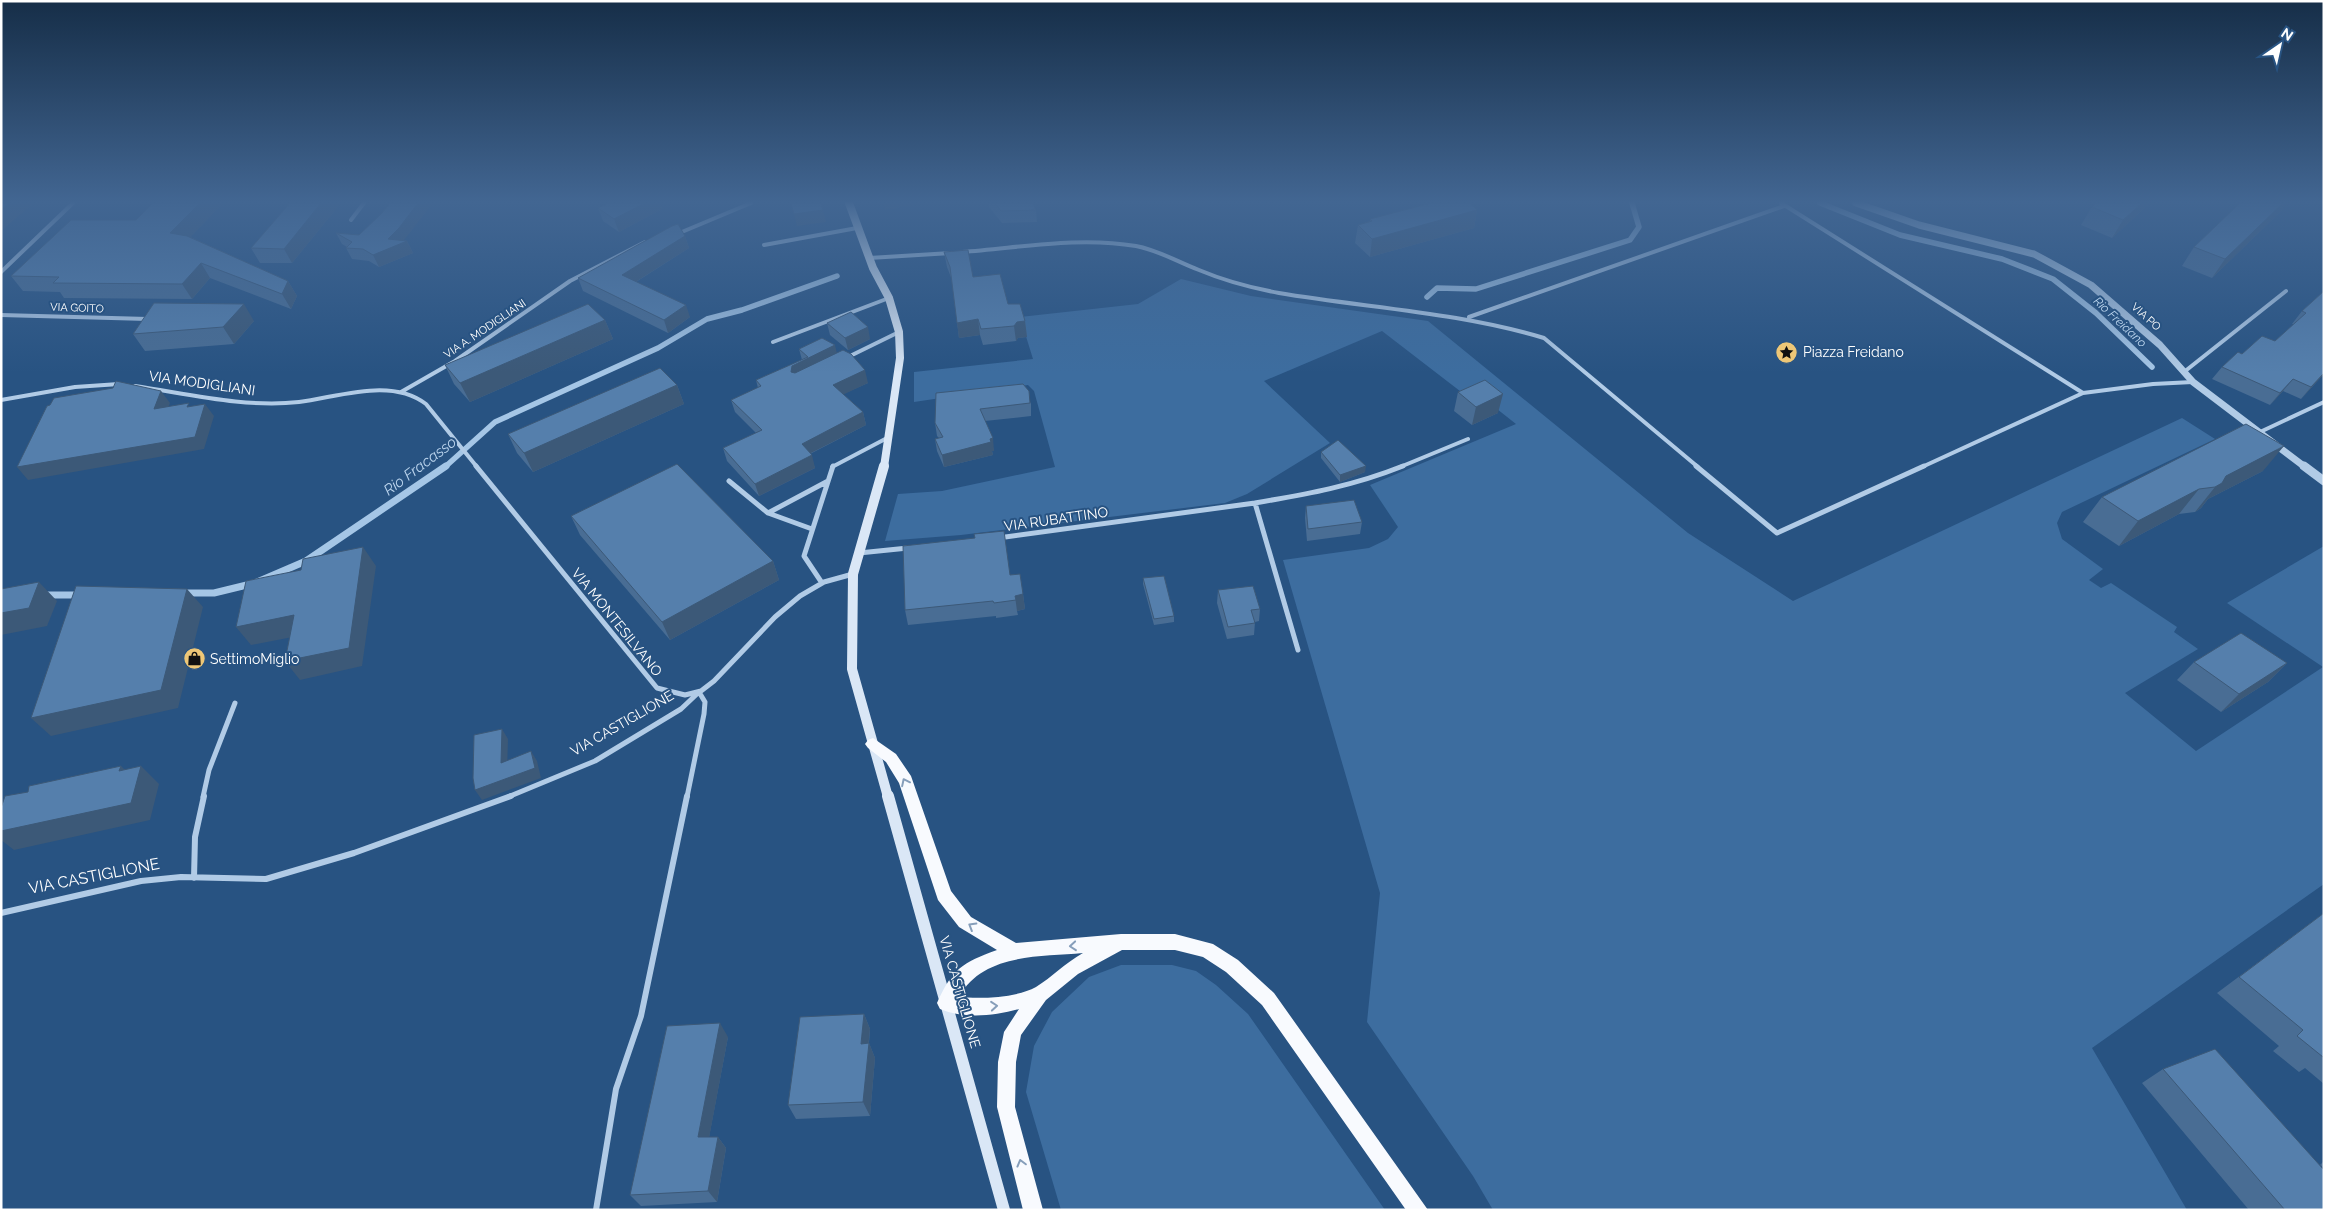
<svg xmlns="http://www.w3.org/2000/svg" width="2325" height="1211" viewBox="0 0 2325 1211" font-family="Raleway,sans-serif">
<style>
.green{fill:#3d6d9f}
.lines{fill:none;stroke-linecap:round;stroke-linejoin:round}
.stream-far1{stroke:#a5c6e6;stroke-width:5.5}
.stream{stroke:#a5c6e6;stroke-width:7}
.minor-far2{stroke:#b1cbe6;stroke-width:4}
.minor-far1{stroke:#b1cbe6;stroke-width:5}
.minor{stroke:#b1cbe6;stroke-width:6}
.tertiary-far1{stroke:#b1cbe6;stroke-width:7}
.tertiary{stroke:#b1cbe6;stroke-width:9}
.secondary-far2{stroke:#dae7f6;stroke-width:8}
.secondary-far1{stroke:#dae7f6;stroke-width:10}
.secondary{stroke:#dae7f6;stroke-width:12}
.trunk{fill:#f8fafe;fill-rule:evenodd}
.wall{fill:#496d94}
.shaded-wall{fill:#3c5978}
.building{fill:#557fac;stroke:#3c5978}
.oneway{stroke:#869eba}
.labels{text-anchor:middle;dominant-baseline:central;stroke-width:4;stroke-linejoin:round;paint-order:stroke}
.far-street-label{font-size:11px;fill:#fff;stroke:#285382}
.far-water-label{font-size:12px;font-style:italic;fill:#bcd5ee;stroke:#285382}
.poi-label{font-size:14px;fill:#fff;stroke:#285382;text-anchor:start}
.street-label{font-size:14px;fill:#fff;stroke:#285382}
.water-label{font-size:15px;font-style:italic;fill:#bcd5ee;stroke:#285382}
.near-street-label{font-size:16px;fill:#fff;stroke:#285382}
</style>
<rect width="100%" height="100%" fill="#285382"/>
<!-- green -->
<path class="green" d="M1181,279L1251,296L1428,321L1688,533L1793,601L2182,418L2215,439L2062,512L2057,523L2062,539L2103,569L2089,580L2101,588L2111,583L2177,627L2174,632L2198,649L2125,693L2196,751L2323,667L2227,603L2324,546V884L2092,1048L2187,1210H1493L1473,1176L1367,1022L1380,893L1283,560L1369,548L1388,539L1398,527L1370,485L1516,424L1478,394L1469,398L1382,331L1264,381L1330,443L1247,494L1225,503L961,535L885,541L898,494L942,491L1055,467L1034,391L1028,385L914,402V372L1033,359L1020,317L1138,304Z
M1121,965H1172L1196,971L1216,985L1248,1014L1385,1210H1061L1026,1092L1034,1046L1052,1012L1089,977Z"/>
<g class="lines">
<!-- stream-far1 -->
<path class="stream-far1" d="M1820,203L1900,235L2002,259L2053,279L2096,313L2152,367
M1427,297L1437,288L1476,289L1630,240L1639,227L1632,203
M445,467L495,422L658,348L707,319L742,310L837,276"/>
<!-- stream -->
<path class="stream" d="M184,593H214L255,583L306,561L446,466
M44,595H81"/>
<!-- minor-far2 -->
<path class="minor-far2" d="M1781,203L2083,393
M351,220L364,203
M677,234L751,203
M764,245L857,228
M962,252C1019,248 1078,236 1136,246C1158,250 1178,262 1199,270C1225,281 1252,288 1279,293C1368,308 1457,312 1544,338L1698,467
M869,258L951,253
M1,272L73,203
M1,315L148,319
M1469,317L1784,206
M773,342L889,298
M848,357L899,332
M2184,372L2286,291
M135,386C189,394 245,408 299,402C339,397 391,377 426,404L477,467
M401,392L455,361L570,281L645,242
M1,400L75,387L119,384
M2260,432L2324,402
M832,467L889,437
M1400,467L1468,439
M1922,467L2083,393L2153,384L2193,382"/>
<!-- minor-far1 -->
<path class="minor-far1" d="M476,466L657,688L685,695L701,691L714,681L775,617L800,596L824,582L853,574
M1696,466L1777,533L1924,466
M729,481L768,513L812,529
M1255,503C1308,494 1353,486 1403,466
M768,513L828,481
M998,538L1255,503L1298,650
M859,553L908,548
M822,583L804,556L833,466
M203,797L209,770L235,703
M508,797L595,761L681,709L699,692L705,702L704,714L687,797"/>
<!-- minor -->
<path class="minor" d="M194,878L195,837L204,796
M1,913L141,881L181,877L266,879L354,853L511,796
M596,1210L616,1089L641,1016L687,796"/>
<!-- tertiary-far1 -->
<path class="tertiary-far1" d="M1856,203L1919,225L2034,254L2091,285L2160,345L2193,382L2305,467"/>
<!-- tertiary -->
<path class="tertiary" d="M2304,466L2324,481"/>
<!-- secondary-far2 -->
<path class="secondary-far2" d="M849,203L873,268L889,298L899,332L900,358L884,467"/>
<!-- secondary-far1 -->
<path class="secondary-far1" d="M884,466L853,574L852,669L888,797"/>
<!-- secondary -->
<path class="secondary" d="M888,796L1004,1210"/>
<!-- trunk -->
<path class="trunk" d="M873,738L896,754L911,776L951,891L971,917L1016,943L1121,934H1175L1213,944L1238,960L1274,993L1428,1210H1406L1262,1005L1226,972L1203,957L1175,950H1122L1078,974L1046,1000L1021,1035L1016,1062L1015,1107L1043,1210H1023L997,1107L998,1062L1004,1032L1019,1009C994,1016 964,1019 940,1009L937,1003C953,968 962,963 997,950L959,927L938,900L899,783L886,762L868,748L865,744L868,740ZM1083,953C1065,963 1052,977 1036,987C1016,998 981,999 959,997C983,953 1040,957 1083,953Z"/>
</g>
<!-- wall -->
<path class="wall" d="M153,203H223L190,237L288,281L297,296L291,309L210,278L192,299L64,298L60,292L23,291L11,276L136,220Z
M290,203H341L292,263H260L251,248Z
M608,203H660L662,209L619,232L603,221L598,208Z
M989,203H1033L1036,210L1037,222L1002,223L989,207Z
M2096,203H2150L2112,238L2081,225L2092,207Z
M2240,203H2286L2281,211L2212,278L2182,266L2194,247Z
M1477,210L1474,228L1370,257L1355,243L1358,225L1370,221V219Z
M336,233L407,241L413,253L379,267L369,261L352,259L346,248L347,247L342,244Z
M685,236L689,248L636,282L690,317L668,333L583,291L578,278Z
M944,252L973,277L1008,304L1025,321L1027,337L1018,338L1016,341L983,345L980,335L959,338L952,280L947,267Z
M2324,291V374L2301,399L2283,391L2270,405L2212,379L2222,367L2242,354L2275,341L2294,324H2292L2302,311Z
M605,320L613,339L470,402L454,384L445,365Z
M254,321L234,344L145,351L133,334Z
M827,323L870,339L848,350L830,335Z
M799,349L837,353L868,383L843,394L863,412L866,425L810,454L815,468L759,496L727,461L723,448L756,433L735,412L731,400L758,388L756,380L802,360Z
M1023,384L1031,404V416L985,421L994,451H992L993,455L944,467L937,451L935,439L939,438L937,436L935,423Z
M677,385L684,404L533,472L517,453L508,434Z
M1458,392L1498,413L1472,425L1454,411Z
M1321,452L1365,472L1340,482L1321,458Z
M2263,471L2208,499L2201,508L2195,512L2179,514L2119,546L2083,522L2102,497Z
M1306,506L1362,522L1360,534L1307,541L1305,518Z
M571,516L773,561L779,580L670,640L580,535Z
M1010,575L1023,594L1025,609L1017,611L1018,615L996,618V616L908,625L905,610Z
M1143,578L1174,616V622L1154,625L1143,584Z
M1218,590L1260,609L1259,621L1255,622L1254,635L1227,639L1217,603Z
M2194,662L2287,663L2268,682L2221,712L2177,680Z
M2324,913V1084L2305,1068L2299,1072L2273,1051L2279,1046L2217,993Z
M864,1014L870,1029L869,1043L875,1058L870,1116L796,1119L788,1105Z
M728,1037L709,1137H718L726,1148L717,1202L641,1206L630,1195Z
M2163,1069L2324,1210H2249L2142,1083Z
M2324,1161V1168L2320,1165Z"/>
<!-- shaded-wall -->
<path class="shaded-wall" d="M9,203H34L1,231V210Z
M200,203H223L180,248L170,233Z
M321,203H341L292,263L284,249Z
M418,203H433L401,244L407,241L413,253L379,267L373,255L388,239Z
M645,203H660L662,209L619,232L614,219Z
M884,203H914V205L885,210Z
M2142,203H2150L2112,238L2123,220Z
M2283,203H2286L2281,211L2212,278L2225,259Z
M823,210L826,222L797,226L794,214Z
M1477,210L1474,228L1370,257L1372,239Z
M685,236L689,248L626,288L622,275Z
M201,263L210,278L192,299L182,284Z
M288,281L297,296L291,309L282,294Z
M244,304L254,321L234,344L223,327Z
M686,305L690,317L668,333L664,320Z
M978,319L980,335L959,338L957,323Z
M605,320L613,339L470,402L460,383Z
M1025,321L1027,337L1018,338L1016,341L1014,326L1017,322Z
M868,327L870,339L848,350L845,338Z
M835,345L838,358L795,379L791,372L792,366Z
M865,370L868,383L836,398L833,385Z
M2324,373V374L2301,399L2311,387Z
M2293,379L2283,391L2270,405L2280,393Z
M677,385L684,404L533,472L524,453Z
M161,391L170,403L163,421L154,409Z
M1503,394L1498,413L1472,425L1476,407Z
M205,404L214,416L204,449L28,480L17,467Z
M863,412L866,425L805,456L802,444Z
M993,438L994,451H992L993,455L944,467L942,455Z
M2284,446L2263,471L2208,499L2201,508L2195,512L2215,487L2226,476Z
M812,455L815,468L759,496L755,484Z
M1366,466L1365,472L1340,482V475Z
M2199,489L2179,514L2119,546L2138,521Z
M363,547L376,566L362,666L300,680L285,661Z
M773,561L779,580L670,640L662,622Z
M39,582L57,601L47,626L1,635V613Z
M187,589L203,607L178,708L51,736L31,718Z
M1023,594L1025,609L1017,611L1015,596Z
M294,615L308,634L251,645L236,627Z
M2287,663L2268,682L2221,712L2239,694Z
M502,729L508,739L507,773L501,763Z
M531,751L537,761L541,778L482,800L475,790Z
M121,766L137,782L141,766L159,784L150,820L14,850L1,840V831L119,771Z
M864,1014L870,1029L867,1059L861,1044Z
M720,1023L728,1037L707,1149L698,1137Z
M869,1043L875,1058L870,1116L863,1102Z
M718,1137L726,1148L717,1202L708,1191Z"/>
<!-- building -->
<path class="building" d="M1,203H9L1,210Z
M153,203H200L170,233L187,236L288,281L282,294L201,263L182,284L53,283L59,277L11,276L71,220H136Z
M290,203H321L284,249L251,248Z
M390,203H418L399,228L388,239L407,241L373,255L363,249L346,248L352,242L336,233L359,235L382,213Z
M608,203H645L614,219L598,208Z
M791,203H821L823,210L794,214Z
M995,203H1033L1036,210L1001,211Z
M1431,203H1470L1477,210L1372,239L1358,225L1372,221L1370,219Z
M2096,203H2142L2123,220L2092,207Z
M2240,203H2283L2225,259L2194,247Z
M678,224L685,236L622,275L686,305L664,320L578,278L672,226Z
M968,250L973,277L1000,274L1008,304H1020L1025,321L1017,322L1014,326L981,329L978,319L957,323L950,267L944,252Z
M2324,291V373L2311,387L2293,379L2280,393L2222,367L2238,352L2242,354L2262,336L2275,341L2306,313L2302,311Z
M154,303L244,304L223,327L133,334Z
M588,304L605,320L460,383L445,365Z
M851,312L868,327L845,338L827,323Z
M822,338L835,345L792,366L791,372L795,373L843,350L851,354L865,370L833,385L863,412L802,444L812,455L755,484L723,448L762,430L731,400L761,386L756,380L808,357L799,349Z
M660,368L677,385L524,453L508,434Z
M1485,380L1503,394L1476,407L1458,392Z
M116,381L161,391L154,409L189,403L187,407L205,404L195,437L17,467L47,406L50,405L54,398L113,388Z
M1023,384L1029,391L1030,403L980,409L993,438L990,439L991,442L942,455L935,439L943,437L935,423L936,393Z
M2246,424L2284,446L2226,476L2222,483L2215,487L2199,489L2138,521L2102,497Z
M1338,440L1366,466L1340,475L1321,452Z
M677,464L773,561L662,622L571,516Z
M1354,500L1362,522L1308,529L1306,506Z
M1004,531L1010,575L1020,574L1023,594L1015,596L1016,600L994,603L993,601L905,610L903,546L975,538L974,534Z
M363,547L349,648L285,661L294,615L236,627L246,581L301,570L303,559Z
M1164,576L1174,616L1154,619L1143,578Z
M39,582L29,608L1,613V589Z
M76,586L187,589L161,690L31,718Z
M1253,586L1260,609L1251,610L1255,623L1228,627L1218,590Z
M2241,633L2287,663L2239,694L2194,662Z
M502,729L501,763L531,751L535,768L475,790L473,778L474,735Z
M121,766L119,771L141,766L131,803L1,831V808L5,796L28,792L29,786Z
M2324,913V1057H2323L2297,1036L2303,1030L2239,977Z
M864,1014L861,1044L869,1043L863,1102L788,1105L800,1017Z
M720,1023L698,1137H718L708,1191L630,1195L667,1026Z
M2215,1049L2324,1170V1210H2285L2163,1069Z"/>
<!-- one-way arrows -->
<defs><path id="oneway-chevron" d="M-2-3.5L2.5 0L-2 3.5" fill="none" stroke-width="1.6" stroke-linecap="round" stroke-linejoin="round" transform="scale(1.25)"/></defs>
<g class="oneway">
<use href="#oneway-chevron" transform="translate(905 782) rotate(-116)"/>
<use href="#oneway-chevron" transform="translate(972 926) rotate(-149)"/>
<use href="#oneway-chevron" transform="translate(1073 946) rotate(175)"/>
<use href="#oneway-chevron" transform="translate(994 1006) rotate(-5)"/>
<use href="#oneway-chevron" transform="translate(1021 1163) rotate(-105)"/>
</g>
<!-- sky -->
<linearGradient id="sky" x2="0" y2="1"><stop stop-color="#162e48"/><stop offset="0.54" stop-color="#426692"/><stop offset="1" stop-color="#426692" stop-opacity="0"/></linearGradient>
<rect width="2325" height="373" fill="url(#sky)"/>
<!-- icons -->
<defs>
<symbol id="sight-disc" viewBox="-11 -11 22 22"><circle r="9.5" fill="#eec777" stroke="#285382"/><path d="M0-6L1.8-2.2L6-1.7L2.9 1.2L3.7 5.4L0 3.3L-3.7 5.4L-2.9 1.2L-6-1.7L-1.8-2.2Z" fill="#111"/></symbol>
<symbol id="shop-disc" viewBox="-11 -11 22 22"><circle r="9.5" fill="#eec777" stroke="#285382"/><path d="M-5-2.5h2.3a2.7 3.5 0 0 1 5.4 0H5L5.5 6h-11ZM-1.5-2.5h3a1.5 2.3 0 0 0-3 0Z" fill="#111"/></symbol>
</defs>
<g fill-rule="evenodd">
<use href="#sight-disc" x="1774" y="340" width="25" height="25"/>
<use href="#shop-disc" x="182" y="646" width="25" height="25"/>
</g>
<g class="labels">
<!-- far-street labels -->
<g class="far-street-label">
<text transform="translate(77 308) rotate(2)">VIA GOITO</text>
<text transform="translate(2146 317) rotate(42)">VIA PO</text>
<text transform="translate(485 329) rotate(-34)">VIA A. MODIGLIANI</text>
</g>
<!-- far-water labels -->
<g class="far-water-label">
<text transform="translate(2120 322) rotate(43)">Rio Freidano</text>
</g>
<!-- poi labels -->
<g class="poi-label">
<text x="1803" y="352">Piazza Freidano</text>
<text x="210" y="659">SettimoMiglio</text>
</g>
<!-- street labels -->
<g class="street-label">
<text transform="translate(202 383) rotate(8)">VIA MODIGLIANI</text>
<text transform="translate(1056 519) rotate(-8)">VIA RUBATTINO</text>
<text transform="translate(617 622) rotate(51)">VIA MONTESILVANO</text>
<text transform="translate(622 723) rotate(-30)">VIA CASTIGLIONE</text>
<text transform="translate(960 992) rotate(74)">VIA CASTIGLIONE</text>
</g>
<!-- water labels -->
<g class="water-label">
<text transform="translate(420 466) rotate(-37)">Rio Fracasso</text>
</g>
<!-- near-street labels -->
<g class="near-street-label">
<text transform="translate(94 876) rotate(-11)">VIA CASTIGLIONE</text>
</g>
</g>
<!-- border -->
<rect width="2325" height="1211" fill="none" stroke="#ffffff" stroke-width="5"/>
<!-- north arrow -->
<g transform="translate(2280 45) rotate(34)" stroke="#285382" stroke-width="4" paint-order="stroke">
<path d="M0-4L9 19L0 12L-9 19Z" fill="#ffffff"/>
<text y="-8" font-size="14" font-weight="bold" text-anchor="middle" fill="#ffffff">N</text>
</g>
</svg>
